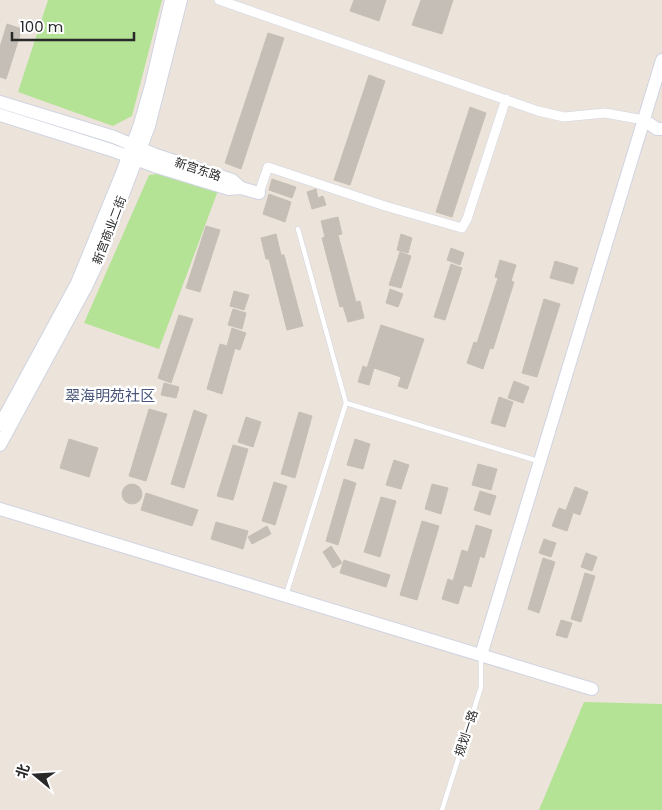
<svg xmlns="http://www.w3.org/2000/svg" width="662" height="810" viewBox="0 0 662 810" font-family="Poppins,'Noto Sans SC',sans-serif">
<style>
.green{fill:#b4e396}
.building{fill:#c4beb6;stroke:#c7bfb4}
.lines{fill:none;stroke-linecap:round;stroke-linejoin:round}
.lane-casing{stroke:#d0d4e2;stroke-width:5.5}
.street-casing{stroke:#d0d4e2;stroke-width:10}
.secondary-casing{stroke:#d0d4e2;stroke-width:14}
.lane{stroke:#fff;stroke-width:4.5}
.street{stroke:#fff;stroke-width:9}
.secondary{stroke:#fff;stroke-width:12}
.labels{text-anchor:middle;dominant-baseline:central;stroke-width:5;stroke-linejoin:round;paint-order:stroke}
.street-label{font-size:12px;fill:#292929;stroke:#fff}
.quarter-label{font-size:15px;fill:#49557a;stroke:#fff}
</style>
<rect width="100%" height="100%" fill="#ece3db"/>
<!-- green -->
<path class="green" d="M48,0H162L132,116L113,126L18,92Z
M157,174L219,188L159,349L84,323L149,175Z
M584,702L662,704V810H539Z"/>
<!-- building -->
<path class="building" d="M354,0H386L379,21L350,11Z
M421,0H453L442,34L412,25Z
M7,24L22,29L6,79L0,77V47Z
M268,33L284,38L241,169L225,163Z
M369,75L385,81L350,185L334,180Z
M470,107L486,113L452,217L436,212Z
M272,179L296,187L292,198L269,190Z
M316,189L318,198L323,196L326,205L312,209L307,192Z
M269,194L291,202L285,222L263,214Z
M338,217L342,234L338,235L356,302L360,301L364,318L348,322L343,306L340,307L322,238L325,237L321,221Z
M206,226L220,230L200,292L186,288Z
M276,234L281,255H284L303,326L287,330L269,259H266L261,238Z
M401,234L412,238L408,253L397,250Z
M451,248L464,253L460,265L447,260Z
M400,252L411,256L401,288L389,285Z
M500,260L516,265L511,281L514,282L493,349L490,348L483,369L467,363L474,342L477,343L498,278L495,277Z
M555,261L578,268L573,284L550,278Z
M451,264L462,268L445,320L434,317Z
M390,289L403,294L398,307L386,303Z
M234,291L249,295L244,310L230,306Z
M544,299L560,304L537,377L522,373Z
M233,309L246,313L242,329L228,325Z
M179,315L193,319L171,383L158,378Z
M381,325L424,339L407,389L398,386L401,377L374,368L369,385L358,382L363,366L367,368Z
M232,328L246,333L240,350L227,346Z
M220,344L235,348L222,394L207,389Z
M514,381L529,387L523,403L508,398Z
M164,383L179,387L176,398L161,395Z
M499,397L513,402L505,427L491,423Z
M149,409L167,414L146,481L129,476Z
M194,410L207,415L184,488L171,484Z
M299,412L312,416L295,478L281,474Z
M246,417L261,422L253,447L238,442Z
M69,439L98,448L89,477L60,468Z
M355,439L370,444L363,469L347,465Z
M233,445L248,449L233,500L217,496Z
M394,460L409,465L401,489L386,485Z
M478,464L497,469L491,490L472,485Z
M344,479L356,483L338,545L326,541Z
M274,482L287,486L275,525L262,521Z
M122 494a10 10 0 1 1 20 0a10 10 0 1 1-20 0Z
M432,484L448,488L441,514L425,509Z
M575,487L588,492L580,515L566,510Z
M480,491L496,496L490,515L474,510Z
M146,493L198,510L192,526L141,510Z
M381,497L396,501L380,557L364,552Z
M559,508L573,513L567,531L552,526Z
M422,521L439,526L417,600L400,595Z
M216,522L248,531L243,549L211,539Z
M476,525L492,530L484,558L480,556L471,587L464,585L458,604L442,599L448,579L453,581L462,550L468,552Z
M267,526L271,534L252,544L248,537Z
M544,539L556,543L551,557L539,553Z
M331,546L342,563L333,568L323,552Z
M586,553L597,557L592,571L581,567Z
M543,558L555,562L539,613L528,609Z
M344,560L390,575L386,587L340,573Z
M585,573L595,576L581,622L571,619Z
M561,620L572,623L567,638L556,635Z"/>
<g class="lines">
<defs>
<path id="lane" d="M298,229L346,403L538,461
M286,595L346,403
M442,810L481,687V657"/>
<path id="street" d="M219,0L538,111L564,117L605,113L644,120
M259,193L268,167L385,206L462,228L467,219L506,99"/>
<path id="secondary" d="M0,102L114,137L156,155L232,180L241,188
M0,115L111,150L154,166L229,189L241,188L259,193
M644,120L657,129H662
M0,425L77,283L122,173L140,124L151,86L171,0
M0,445L86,287L95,268L149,126L181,0
M0,509L592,689
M481,655L662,60"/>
</defs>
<!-- lane casing -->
<use href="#lane" class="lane-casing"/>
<!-- street casing -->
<use href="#street" class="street-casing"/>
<!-- secondary casing -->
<use href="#secondary" class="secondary-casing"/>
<!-- lane -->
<use href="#lane" class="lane"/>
<!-- street -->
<use href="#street" class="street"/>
<!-- secondary -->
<use href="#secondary" class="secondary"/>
</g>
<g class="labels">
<!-- street labels -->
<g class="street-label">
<text transform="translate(198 169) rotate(18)">新宫东路</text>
<text transform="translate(109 230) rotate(-69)">新宫商业二街</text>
<text transform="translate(466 733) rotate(-72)">规划一路</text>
</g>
<!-- quarter labels -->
<g class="quarter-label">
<text x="110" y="395">翠海明苑社区</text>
</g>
</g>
<!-- north arrow -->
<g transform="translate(35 775) rotate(288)" stroke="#ffffff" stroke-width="4" paint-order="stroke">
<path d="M0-4L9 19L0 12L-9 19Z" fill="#292929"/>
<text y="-8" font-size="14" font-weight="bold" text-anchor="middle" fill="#292929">北</text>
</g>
<!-- scale -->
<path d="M12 32v8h122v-8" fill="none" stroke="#292929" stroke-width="2.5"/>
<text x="20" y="32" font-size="15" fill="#292929" stroke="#ffffff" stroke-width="4" paint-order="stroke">100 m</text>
</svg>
